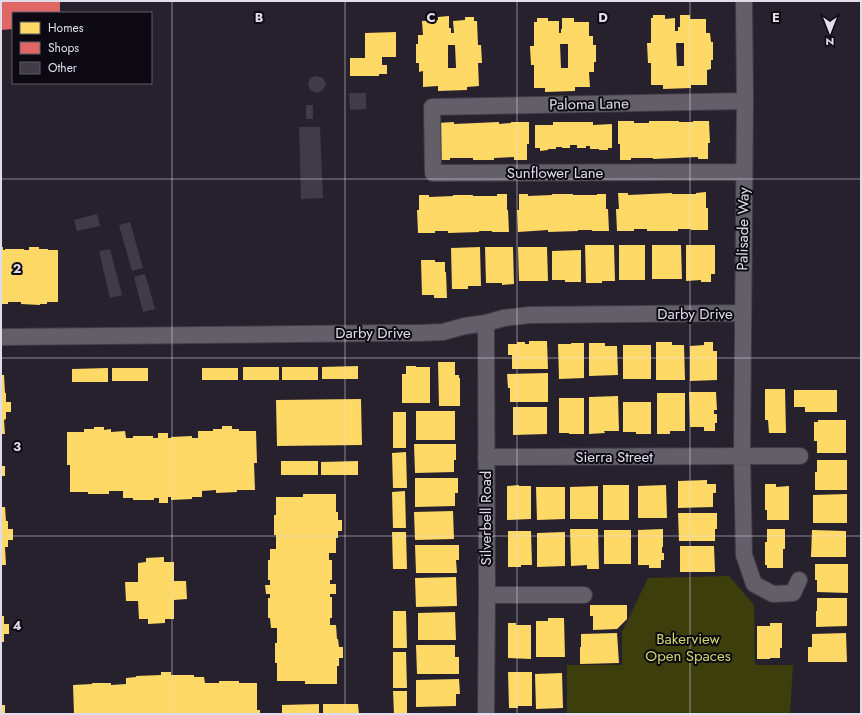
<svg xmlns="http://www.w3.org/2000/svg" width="862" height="715" viewBox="0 0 862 715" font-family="Jost,sans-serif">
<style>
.green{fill:#3c3e0b}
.homes{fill:#ffd966;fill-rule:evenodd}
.shops{fill:#e06666}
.building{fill:#403c47}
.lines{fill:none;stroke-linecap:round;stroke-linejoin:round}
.street-casing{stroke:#413d47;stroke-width:18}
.street{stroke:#625f68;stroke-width:16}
.grid{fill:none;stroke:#e1dceb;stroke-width:1;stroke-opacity:0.55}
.labels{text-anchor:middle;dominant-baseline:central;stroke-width:4;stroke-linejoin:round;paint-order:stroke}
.street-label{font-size:15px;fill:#e1dceb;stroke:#0c0912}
.park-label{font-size:15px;fill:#d0d56c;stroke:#0c0912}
.grid-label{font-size:13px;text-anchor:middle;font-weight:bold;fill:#e1dceb;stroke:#0c0912;stroke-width:4;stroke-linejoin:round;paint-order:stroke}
</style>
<rect width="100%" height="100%" fill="#26212c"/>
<!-- green -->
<path class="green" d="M729,576L754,605L755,665H793L790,714H567V665H622V632L648,578Z"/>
<!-- homes -->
<path class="homes" d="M653,15H665V19L675,18V31H678V27H680V15H690V19H706V33H710L711,42H713V60H711V69L707,70V85H691V88L663,89V85H651V63H648L647,43H651V18H653ZM676,43H684V66H677Z
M449,16V28H451V33H454L453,21L465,20V17H474V21H477L478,45H481L482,63H478L479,86L467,87V90L438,91V86L423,87V71L419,72V63H416V44H418V35H423L422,21L438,20V17ZM448,45H455L456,68H448Z
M537,18H548V21H559V33H561V29H562V18H574V22H589V36H593V45H596V62H594V72H589L590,87H575V91L545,92V88H534V65H531L530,46H534V22H537ZM560,44H568V68H561Z
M396,32V57H382V65H387V74H379V76H350V58H365V33Z
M618,121H634V123H649V121H679V122H693V121H709L710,143H708V159H698V157L653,159V158H631V160H620V144H618Z
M454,122V124L499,122V124L511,123V122H529V144H527V160H514V157L494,158V160H473V158H450V160H440L437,123Z
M553,122H593V125L612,124V148H608V150H599V149H590V146H586V148H577V145H570V148H562V147H556V149H548V150L540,151V148H535V125H553Z
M706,192V208H708V230H691V229H678V231H647V229H634V231H617L616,209H619L618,193H628V195L672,193V194H696V193Z
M497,194H507V210H508L509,232H492V231H479V232L448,233V231H435V233H418L417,210H419V195H429V197L453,196V195H473V196H497Z
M519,194H528V196L552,195V194H573V195H597V194H606V209H608L609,231H592V230H578V231L548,232V230L518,232L517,210H519Z
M585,245H614L615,281H602V283H586Z
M619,245H645V280H619Z
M652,245H681L682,279H652Z
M686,245H715V274H711V282H701V280L686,281Z
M1,247H3V250H5V249H24V250H29V247H39V249H48V250H58V302H47V304H40V305L21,304V302H8V304H1Z
M480,247L481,286H468V289H452L451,248Z
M485,247H513L514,284L502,285V283H486Z
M518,247H547L548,281H519Z
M581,250V282H565V280H552V251Z
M421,260H435V262H445V272H446L447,298H434V295H422Z
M529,341H547L548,369H512V355H508V344H517V342H525V344H529Z
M656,342H672V345H684L685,380H656Z
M704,342H713V351H717V380L690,381V346L704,345Z
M571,343H584V378L559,379L558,344H571Z
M589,343H605V346H617L618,375L589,376Z
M623,345H651V379H623Z
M438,362H455V375H459V378H460V406H439Z
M358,366V379H322V367Z
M406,366H416V367H430V403H402V374H406Z
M243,367H279V380H243Z
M282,367H318V380H282Z
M108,368V382H72V369Z
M112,368H148V381H112Z
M202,368H238V380H202Z
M548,373V402H510V388H508L507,374Z
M1,375H4L5,393H6V402H11V412H6V419L4,420L5,434H1Z
M765,389H785L786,433H769L768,420H765Z
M794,390H837V412H805V407H794Z
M689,392H716L717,410H714V414H717V423H715V431H704V427H690Z
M657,393H685V431H670V434H657Z
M618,396L619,431H604L605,433L589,434V397Z
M559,398H584V434H569V433H559Z
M361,399L362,445L277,446L276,400Z
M623,402H651V434H636V432H623Z
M513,407H547V434L513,435Z
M416,411H455V440H416Z
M393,412H406V448H393Z
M818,420H846V453H817V441H814V422H818Z
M222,426H232V429H239V431H256L257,463H254L255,490H237V492L216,493V490L202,491V497H192V499L171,500V497H168V503H159V498H154V500H133V498H123V491H109V494H88V492H70V465H67V432H84V429H94V427H104V430L111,429V432L125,431L126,438H133V436H153V438H158V433H168V438H171V437L192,436V438H198V431H213V429H222Z
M414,444H456V460H454V472L415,473Z
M406,452L407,488H393L392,453Z
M817,460H847V490H815V472H817Z
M281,461H318V475H281Z
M358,461V475H321V462Z
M1,466H5V476H1Z
M415,478H458V493H455V506L415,507Z
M707,480V484H716V493H713V507L678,508V481Z
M765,484H776V487L789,486V520H767V510H765Z
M519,485V486H531V519L507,520V486Z
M603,485H629V520H603Z
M666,485L667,518H638V486Z
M598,486V519H570V487Z
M536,487H565V519L537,520Z
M405,491L406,528H393L392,492Z
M303,494H336V512H338V520H342V531H338V538H336V553H329V560H332V580H330V584H336V594H330V597H332V618H330V625H336L337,639H338L339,647H343V658H339V666H337V684H305V681H277V663H275V643H277V628H271L270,618H268V598H270V594H266L265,585H270V580H268V560H270V549H276V535H274V515H276V497H303Z
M847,494V523H813V495Z
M1,507H5L6,521H8V529H13V540H8V547H5L6,565H1Z
M453,511L454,539L415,540L414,512Z
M678,513H717V529H715V541H679Z
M570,529H598L599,569H587V565L571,566Z
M663,529V547H662V553H664V560H661V568H649V565H638V530Z
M767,529H785V549H783V568H767V565H765V542H767Z
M604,530H631V564H604Z
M812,530L846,531V557H811Z
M508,531H531L532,565H521V567H508Z
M392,532H406L407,569H393Z
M565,532V566L537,567V533Z
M415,545H459V560H456L457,573H416Z
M680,546H714L715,572H680Z
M164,557V562H174V581H186L187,599L174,600V619H165V623L148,624V619H139L138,601H126L125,582H138V563L146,562V558Z
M815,564H848V593L817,592V580H815Z
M456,577L457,606L416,607L415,578Z
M817,598H847V626L816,627V611H817Z
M590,605H627V619L617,629L593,630V616H590Z
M393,611H406L407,648H393Z
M455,612L456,640H418V613Z
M1,616H4V624H9V634H4V642H1Z
M548,618H564L565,657H536V621H548Z
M508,623H516V625H531V659L508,658Z
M770,623H782V648H780V658H770V659H757V626H770Z
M617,633L619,663L580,664V647H581V634Z
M846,633L847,662H808V647H812V634Z
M416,645H455V657H459V674H417Z
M393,652H406L407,688H393Z
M161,672H171V675H194V677H204L205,683H219V681H239V683H257V710H260V714H74L73,685L92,684V683H111V685L126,684V678L136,677V676L161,675Z
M508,672H532V706H518V708H509Z
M562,673L563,708L536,709L535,674Z
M459,679L460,694H456V706L416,707V680Z
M1,691H2V705H5V714H1Z
M393,691H407V714H394Z
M319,704V714H282V705Z
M323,704H358L359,714H323Z"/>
<!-- shops -->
<path class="shops" d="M1,1H60V13H13V29L1,30Z"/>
<!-- building -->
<path class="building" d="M317,76L323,78L326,84L323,90L317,93L310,90L308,83L310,78Z
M349,93H366V109L350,110Z
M306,105H313V119H306Z
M299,127H320L323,198L301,199Z
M97,214L100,226L77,231L74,220Z
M130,222L143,268L132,271L119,225Z
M110,249L122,295L110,298L99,251Z
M145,274L155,309L143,312L134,277Z"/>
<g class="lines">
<defs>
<path id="street" d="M744,1L745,101L742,456L744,555L754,584L773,594L793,593L799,580
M744,172L433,173L432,107L745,101
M486,323L487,595L486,714
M1,337L391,333H419L443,332L465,326L486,323L504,318L530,315L743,313
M486,457L800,456
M487,595H584"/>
</defs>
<!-- street casing -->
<use href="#street" class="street-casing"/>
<!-- street -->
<use href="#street" class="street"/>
</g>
<!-- grid -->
<path class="grid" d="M172,1V714M345,1V714M517,1V714M690,1V714M1,179H861M1,358H861M1,536H861"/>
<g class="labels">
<!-- street labels -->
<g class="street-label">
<text transform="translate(589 104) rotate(-1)">Paloma Lane</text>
<text x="555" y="173">Sunflower Lane</text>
<text transform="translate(743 229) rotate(-89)">Palisade Way</text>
<text x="695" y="314">Darby Drive</text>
<text x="373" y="333">Darby Drive</text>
<text x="614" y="457">Sierra Street</text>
<text transform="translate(486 518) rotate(-90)">Silverbell Road</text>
</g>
<!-- park labels -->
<g class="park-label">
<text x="688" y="639">Bakerview<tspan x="688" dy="17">Open Spaces</tspan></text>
</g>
</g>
<g class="grid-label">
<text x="259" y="22">B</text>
<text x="431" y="22">C</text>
<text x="603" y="22">D</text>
<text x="776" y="22">E</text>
<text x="17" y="273">2</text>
<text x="17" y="451">3</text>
<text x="17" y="630">4</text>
</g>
<!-- border -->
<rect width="862" height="715" fill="none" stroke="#e1dceb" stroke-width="4"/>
<!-- legend -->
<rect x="12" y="12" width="140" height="72" fill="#0c0912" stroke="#615d69"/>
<rect x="20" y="22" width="20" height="12" fill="#ffd966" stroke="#615d69"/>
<text x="48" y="32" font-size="12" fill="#e1dceb">Homes</text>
<rect x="20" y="42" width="20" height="12" fill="#e06666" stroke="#615d69"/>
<text x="48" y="52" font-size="12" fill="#e1dceb">Shops</text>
<rect x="20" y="62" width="20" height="12" fill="#403c47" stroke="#615d69"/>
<text x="48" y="72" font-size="12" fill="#e1dceb">Other</text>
<!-- north arrow -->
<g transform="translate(830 32) rotate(180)" stroke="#0c0912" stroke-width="3" paint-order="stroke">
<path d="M0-3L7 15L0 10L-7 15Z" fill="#e1dceb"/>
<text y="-6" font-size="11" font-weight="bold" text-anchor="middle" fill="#e1dceb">N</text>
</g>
</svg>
